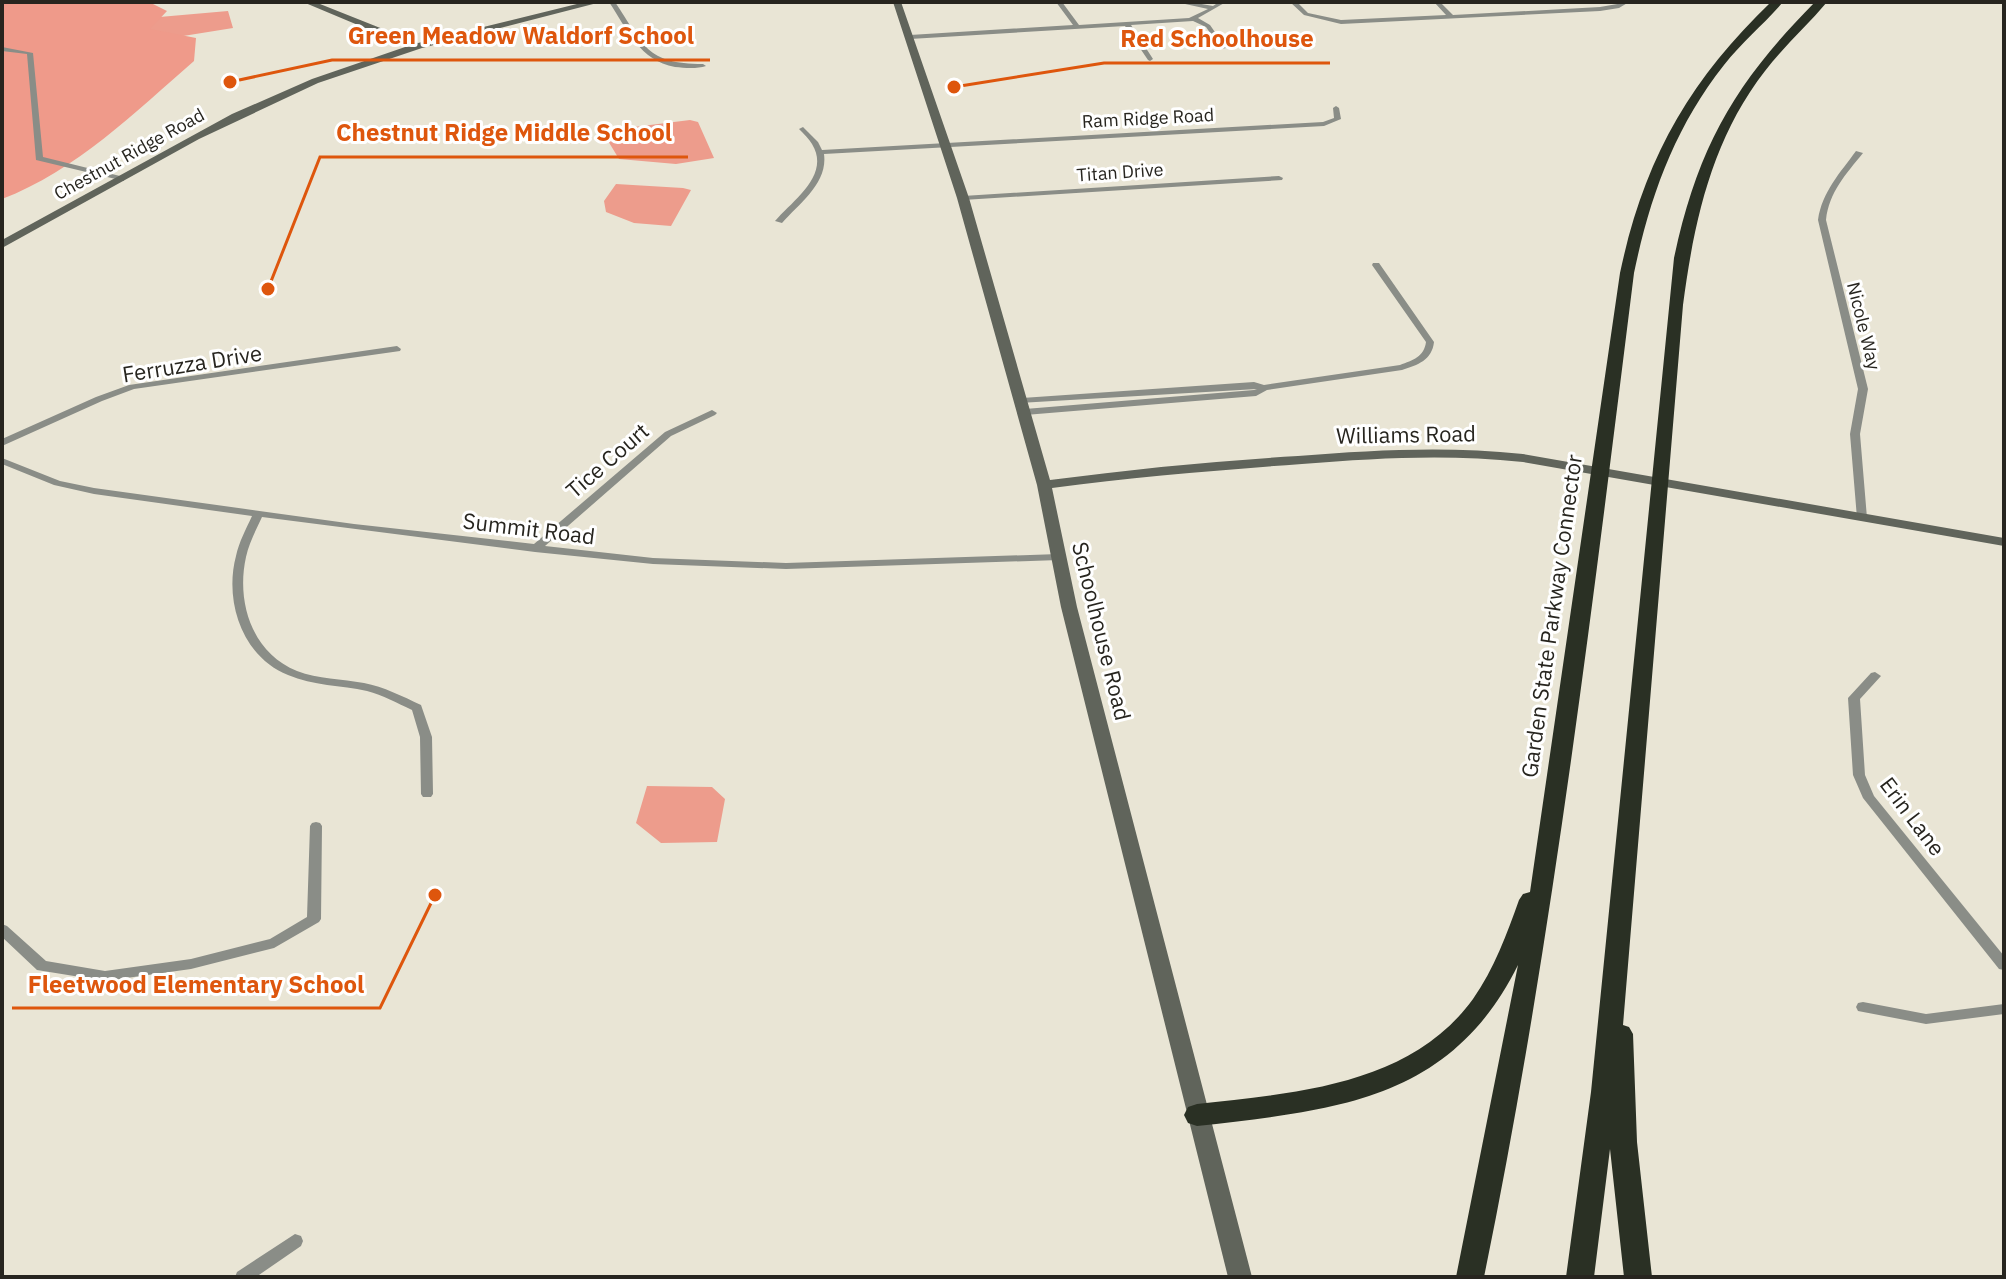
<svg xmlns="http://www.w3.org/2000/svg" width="2006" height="1279" viewBox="0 0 2006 1279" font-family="'IBM Plex Sans',sans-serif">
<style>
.green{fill:#ed9c8c}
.forest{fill:#ef9a8a}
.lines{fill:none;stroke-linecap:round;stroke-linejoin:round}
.street{fill:#8a8d87;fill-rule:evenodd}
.secondary{fill:#60645b;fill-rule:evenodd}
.highway{fill:#2a3024;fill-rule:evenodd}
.labels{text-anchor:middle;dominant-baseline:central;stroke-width:6;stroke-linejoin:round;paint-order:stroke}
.far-street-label{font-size:18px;fill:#27251f;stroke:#fff}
.street-label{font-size:22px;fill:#27251f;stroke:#fff}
.leader{fill:none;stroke:#de560d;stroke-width:3}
.callout-dot{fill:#de560d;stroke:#fff;stroke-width:3}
.callout-label{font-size:24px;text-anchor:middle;font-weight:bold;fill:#de560d;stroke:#fff;stroke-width:6;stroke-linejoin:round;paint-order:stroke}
</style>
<rect width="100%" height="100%" fill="#e9e5d5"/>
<!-- green -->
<path class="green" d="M228,11L233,28L152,41L148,18Z
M690,120L698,122L714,158L676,164L619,159L602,131Z
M616,184L683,188L691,190L671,226L634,223L606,212L604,201Z
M647,786L712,787L725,799L717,842L661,843L636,823Z"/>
<!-- forest -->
<path class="forest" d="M2,2H149L167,11L150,29L196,38L194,61C135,112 76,171 2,199Z"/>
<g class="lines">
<!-- street -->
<path class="street" d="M609,2H615C644,45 646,64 703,64L706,66C697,69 685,68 675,67C640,61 627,29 609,2Z
M1056,2H1062L1079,25L1189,18L1208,9L1176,2H1190L1213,6L1219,2H1226L1198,18L1210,25L1226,48L1221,49L1206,27L1193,21L1131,25L1153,59L1150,61L1148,60L1125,26L910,39L907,37L910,35L1073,25Z
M1290,2H1297L1308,13L1341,20L1446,15L1434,2H1440L1453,15L1600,7L1629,2L1619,8L1600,11L1341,24L1304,15Z
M2,47L33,53L43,157L124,177V181L36,160L27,54L2,51Z
M1336,106L1339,108L1341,119L1324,126L824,154C828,183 800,203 782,223L775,221C793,200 831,175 812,144C809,139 804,134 799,129L803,127L818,142L822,150L1323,122L1334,118L1333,108Z
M1856,151L1863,153C1846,174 1829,192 1826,220L1868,389L1860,434L1867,518L1862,521L1857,518L1850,434L1858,389L1818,220C1822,192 1840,173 1856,151Z
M1279,176L1283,178L1282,180L963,200L959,198L963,196Z
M1373,263H1379L1434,342C1432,360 1418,365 1402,370L1267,390L1256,396L1025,415L1020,412L1025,409L1254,390L1257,389L1019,403L1017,401L1022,398L1254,382L1264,385L1400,365C1413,360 1424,357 1426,342L1372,265Z
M397,346L401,349L400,351L134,389L102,401L2,446V439L96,397L129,385Z
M712,410L717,413L715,415L671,436L545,546L653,558L786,563L1059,554L1064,557L1059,560L786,569L653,564L535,552L262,517C256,530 249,543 246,557C236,602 252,653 297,671C318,679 342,679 364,683C384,687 402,696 421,705L432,737L433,794L431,797H423L421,794L420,737L412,710C397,703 383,695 367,691C341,685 313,686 288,675C242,657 224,601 236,556C239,542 246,529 252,516L94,494L54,485L2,464V458L60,481L94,488L354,524L534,544L665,432Z
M1875,672L1881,676L1860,699L1865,775L1874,796L2004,956V970L1999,969L1863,798L1853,775L1848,698L1871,673Z
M316,822L320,823L322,826L321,919L319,922L274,948L191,969L105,981L37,970L2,937V924L7,926L46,961L105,971L191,959L270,939L307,917L310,826L312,823Z
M1863,1002L1926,1014L2004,1004V1014L1926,1024L1858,1011L1856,1007L1858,1003Z
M295,1234L301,1236L303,1241L301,1246L256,1277H235L237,1272Z"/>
<!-- secondary -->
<path class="secondary" d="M303,2H315L418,43L585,2H601L422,48L318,83L199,139L2,248V240L232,114L312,79L408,46Z
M893,2H901L969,198L1050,480C1133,469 1215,461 1298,456C1375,450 1446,446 1523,454L2004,538V546L1523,462C1446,454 1379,458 1302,464C1218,470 1135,477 1052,488L1077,607L1252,1277H1228L1061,607L1037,485L957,198Z"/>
<!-- highway -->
<path class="highway" d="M1771,2H1783C1764,24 1742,42 1724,65C1675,127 1650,196 1634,273C1592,609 1552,945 1484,1277H1456L1518,965C1450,1102 1334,1110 1197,1126L1188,1123L1184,1115L1188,1107L1197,1104C1294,1093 1410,1086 1473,999C1494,969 1507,934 1519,900L1523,894L1530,892L1620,273C1644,160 1688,82 1771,2Z
M1815,2H1827C1807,26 1784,46 1765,71C1712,139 1694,221 1683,305L1623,1025L1629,1027L1633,1034L1637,1142L1652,1277H1624L1610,1149L1594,1277H1566L1591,1092L1674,258C1698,146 1735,83 1815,2Z"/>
</g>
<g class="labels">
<!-- far-street labels -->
<g class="far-street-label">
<text transform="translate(1148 118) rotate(-3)">Ram Ridge Road</text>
<text transform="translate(129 154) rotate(-29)">Chestnut Ridge Road</text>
<text transform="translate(1120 172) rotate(-4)">Titan Drive</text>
<text transform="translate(1864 326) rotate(76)">Nicole Way</text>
</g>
<!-- street labels -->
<g class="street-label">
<text transform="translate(192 363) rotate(-9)">Ferruzza Drive</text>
<text transform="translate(1406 434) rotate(-1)">Williams Road</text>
<text transform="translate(607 460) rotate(-41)">Tice Court</text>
<text transform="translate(529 528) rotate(7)">Summit Road</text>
<text transform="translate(1551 616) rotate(-82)">Garden State Parkway Connector</text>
<text transform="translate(1102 631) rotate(76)">Schoolhouse Road</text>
<text transform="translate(1913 816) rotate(53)">Erin Lane</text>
</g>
</g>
<!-- callouts -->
<path class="leader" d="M230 82L332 60H710M954 87L1104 63H1330M268 289L320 157H688M435 895L380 1008H12"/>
<g class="callout-dot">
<circle cx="230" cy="82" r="8"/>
<circle cx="954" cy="87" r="8"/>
<circle cx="268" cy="289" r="8"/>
<circle cx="435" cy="895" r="8"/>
</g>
<g class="callout-label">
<text x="521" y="44">Green Meadow Waldorf School</text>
<text x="1217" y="47">Red Schoolhouse</text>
<text x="504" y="141">Chestnut Ridge Middle School</text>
<text x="196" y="993">Fleetwood Elementary School</text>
</g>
<!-- border -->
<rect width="2006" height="1279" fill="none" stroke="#27251f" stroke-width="8"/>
</svg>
